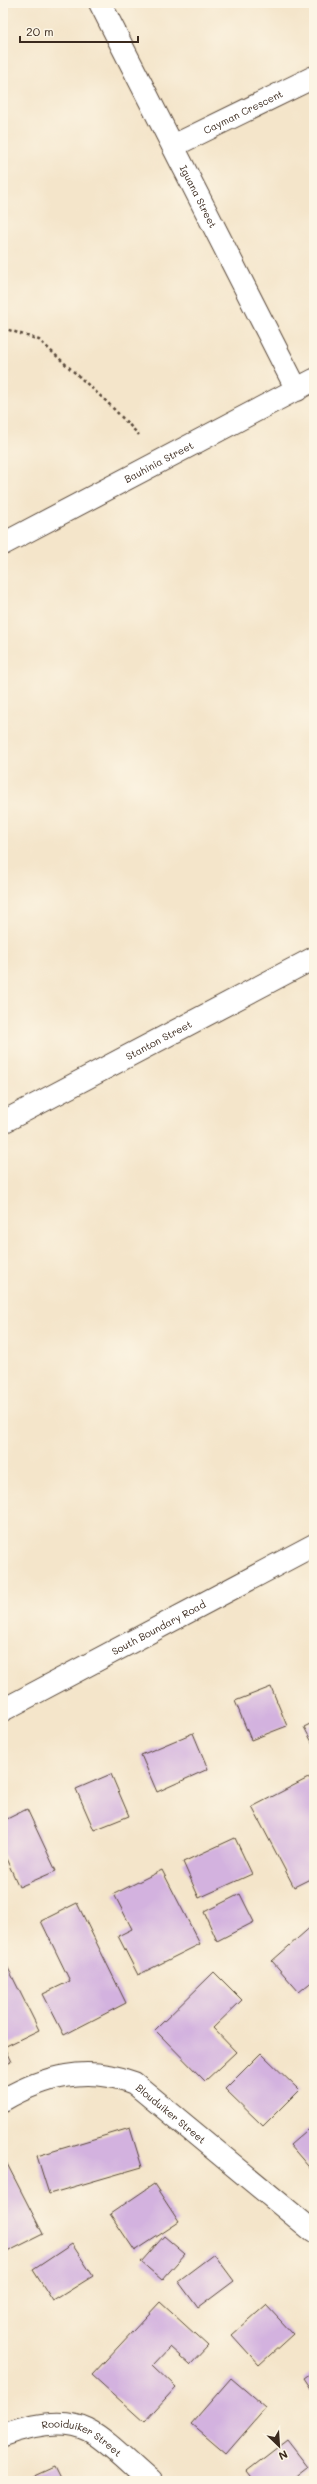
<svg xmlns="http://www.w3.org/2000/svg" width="317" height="2484" viewBox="0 0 317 2484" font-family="Mali,sans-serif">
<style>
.building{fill:#d3b2df}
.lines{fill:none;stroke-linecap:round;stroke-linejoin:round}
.minor-casing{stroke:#574638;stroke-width:24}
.path{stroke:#574638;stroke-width:2.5;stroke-dasharray:3 3;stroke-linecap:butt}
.minor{stroke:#fff;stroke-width:22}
.labels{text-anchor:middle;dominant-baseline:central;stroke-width:3;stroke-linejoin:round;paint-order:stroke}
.street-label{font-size:10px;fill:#3b2a1e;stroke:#fcf5e5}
</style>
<rect width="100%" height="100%" fill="#fcf5e5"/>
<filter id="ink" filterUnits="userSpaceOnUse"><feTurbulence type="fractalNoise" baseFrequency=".025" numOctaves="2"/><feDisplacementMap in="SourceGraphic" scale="8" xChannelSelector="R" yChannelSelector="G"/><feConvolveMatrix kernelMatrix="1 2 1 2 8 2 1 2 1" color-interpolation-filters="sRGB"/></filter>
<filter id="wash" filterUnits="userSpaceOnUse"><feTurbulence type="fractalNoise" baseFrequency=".012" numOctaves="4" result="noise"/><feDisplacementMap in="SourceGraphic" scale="16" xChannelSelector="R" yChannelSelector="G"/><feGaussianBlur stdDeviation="0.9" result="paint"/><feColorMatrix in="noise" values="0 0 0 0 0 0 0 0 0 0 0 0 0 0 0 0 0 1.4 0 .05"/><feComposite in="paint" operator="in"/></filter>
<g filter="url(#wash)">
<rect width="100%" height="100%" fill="#f4e5ca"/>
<g id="blocks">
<!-- building -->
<path class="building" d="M271,1687L287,1726L251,1740L235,1701Z
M314,1722V1746L304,1727Z
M193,1733L208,1769L157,1792L141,1755Z
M111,1774L129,1816L94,1830L76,1789Z
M314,1775V1877L294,1887L252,1807Z
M27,1809L56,1871L19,1887L3,1852V1821Z
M235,1838L252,1874L199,1898L183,1862Z
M162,1870L200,1944L138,1975L118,1936L132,1929L114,1894Z
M240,1894L254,1922L217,1941L204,1912Z
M77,1903L126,2003L64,2035L43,1994L70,1981L41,1921Z
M314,1924V1980L299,1992L272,1961Z
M3,1958L39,2030L4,2047L11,2062L3,2066Z
M214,1972L242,2000L213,2028L236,2052L205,2081L155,2030Z
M261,2053L299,2090L263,2126L225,2089Z
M314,2124V2173L290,2145Z
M130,2128L142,2167L49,2194L37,2156Z
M3,2156L43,2234L3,2254Z
M154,2184L179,2222L135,2251L110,2214Z
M164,2236L185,2254L162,2280L141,2262Z
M72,2244L93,2276L53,2301L33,2270Z
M214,2254L234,2281L198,2308L178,2281Z
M160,2302L208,2346L190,2365L170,2347L153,2365L176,2387L144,2422L92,2375Z
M266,2305L293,2334L259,2365L232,2335Z
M314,2371V2393L304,2378Z
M231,2378L266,2408L226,2454L191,2424Z
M287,2440L308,2467L290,2481H255L247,2471Z
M55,2467L62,2481H24Z"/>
</g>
</g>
<g filter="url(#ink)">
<use href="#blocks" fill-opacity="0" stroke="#574638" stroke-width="1"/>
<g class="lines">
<defs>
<g id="minor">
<path id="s1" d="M100,3L297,390"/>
<path id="s2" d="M173,146L314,77"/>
<path id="s3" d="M3,544L314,380"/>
<path id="s4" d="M3,1122L314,958"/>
<path id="s5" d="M3,1710L314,1545"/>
<path id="s6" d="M3,2100C45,2076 87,2065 134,2083L314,2232"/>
<path id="s7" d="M3,2435C28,2426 62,2417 88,2430C106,2439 133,2467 150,2481"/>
</g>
</defs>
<!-- minor casing -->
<use href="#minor" class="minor-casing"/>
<!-- path -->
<path class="path" d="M3,328L39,340L107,402L139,435"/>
<!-- minor -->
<use href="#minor" class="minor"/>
</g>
</g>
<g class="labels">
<!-- street labels -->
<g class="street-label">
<text stroke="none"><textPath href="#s2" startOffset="78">Cayman Crescent</textPath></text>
<text stroke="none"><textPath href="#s1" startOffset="217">Iguana Street</textPath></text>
<text stroke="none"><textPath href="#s3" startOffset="176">Bauhinia Street</textPath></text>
<text stroke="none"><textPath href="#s4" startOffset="176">Stanton Street</textPath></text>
<text stroke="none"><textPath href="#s5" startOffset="176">South Boundary Road</textPath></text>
<text stroke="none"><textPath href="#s6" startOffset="185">Blouduiker Street</textPath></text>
<text stroke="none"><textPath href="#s7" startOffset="84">Rooiduiker Street</textPath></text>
</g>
</g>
<!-- margin -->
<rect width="317" height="2484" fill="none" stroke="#fcf5e5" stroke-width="16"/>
<!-- north arrow -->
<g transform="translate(279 2446) rotate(155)" stroke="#fcf5e5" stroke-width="3" paint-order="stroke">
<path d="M0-3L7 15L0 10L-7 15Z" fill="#3b2a1e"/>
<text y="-6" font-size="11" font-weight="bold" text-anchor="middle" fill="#3b2a1e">N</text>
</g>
<!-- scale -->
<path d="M20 36v6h118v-6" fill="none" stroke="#3b2a1e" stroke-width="2"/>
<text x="26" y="36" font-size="12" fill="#3b2a1e" stroke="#fcf5e5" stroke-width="3" paint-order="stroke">20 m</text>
</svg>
